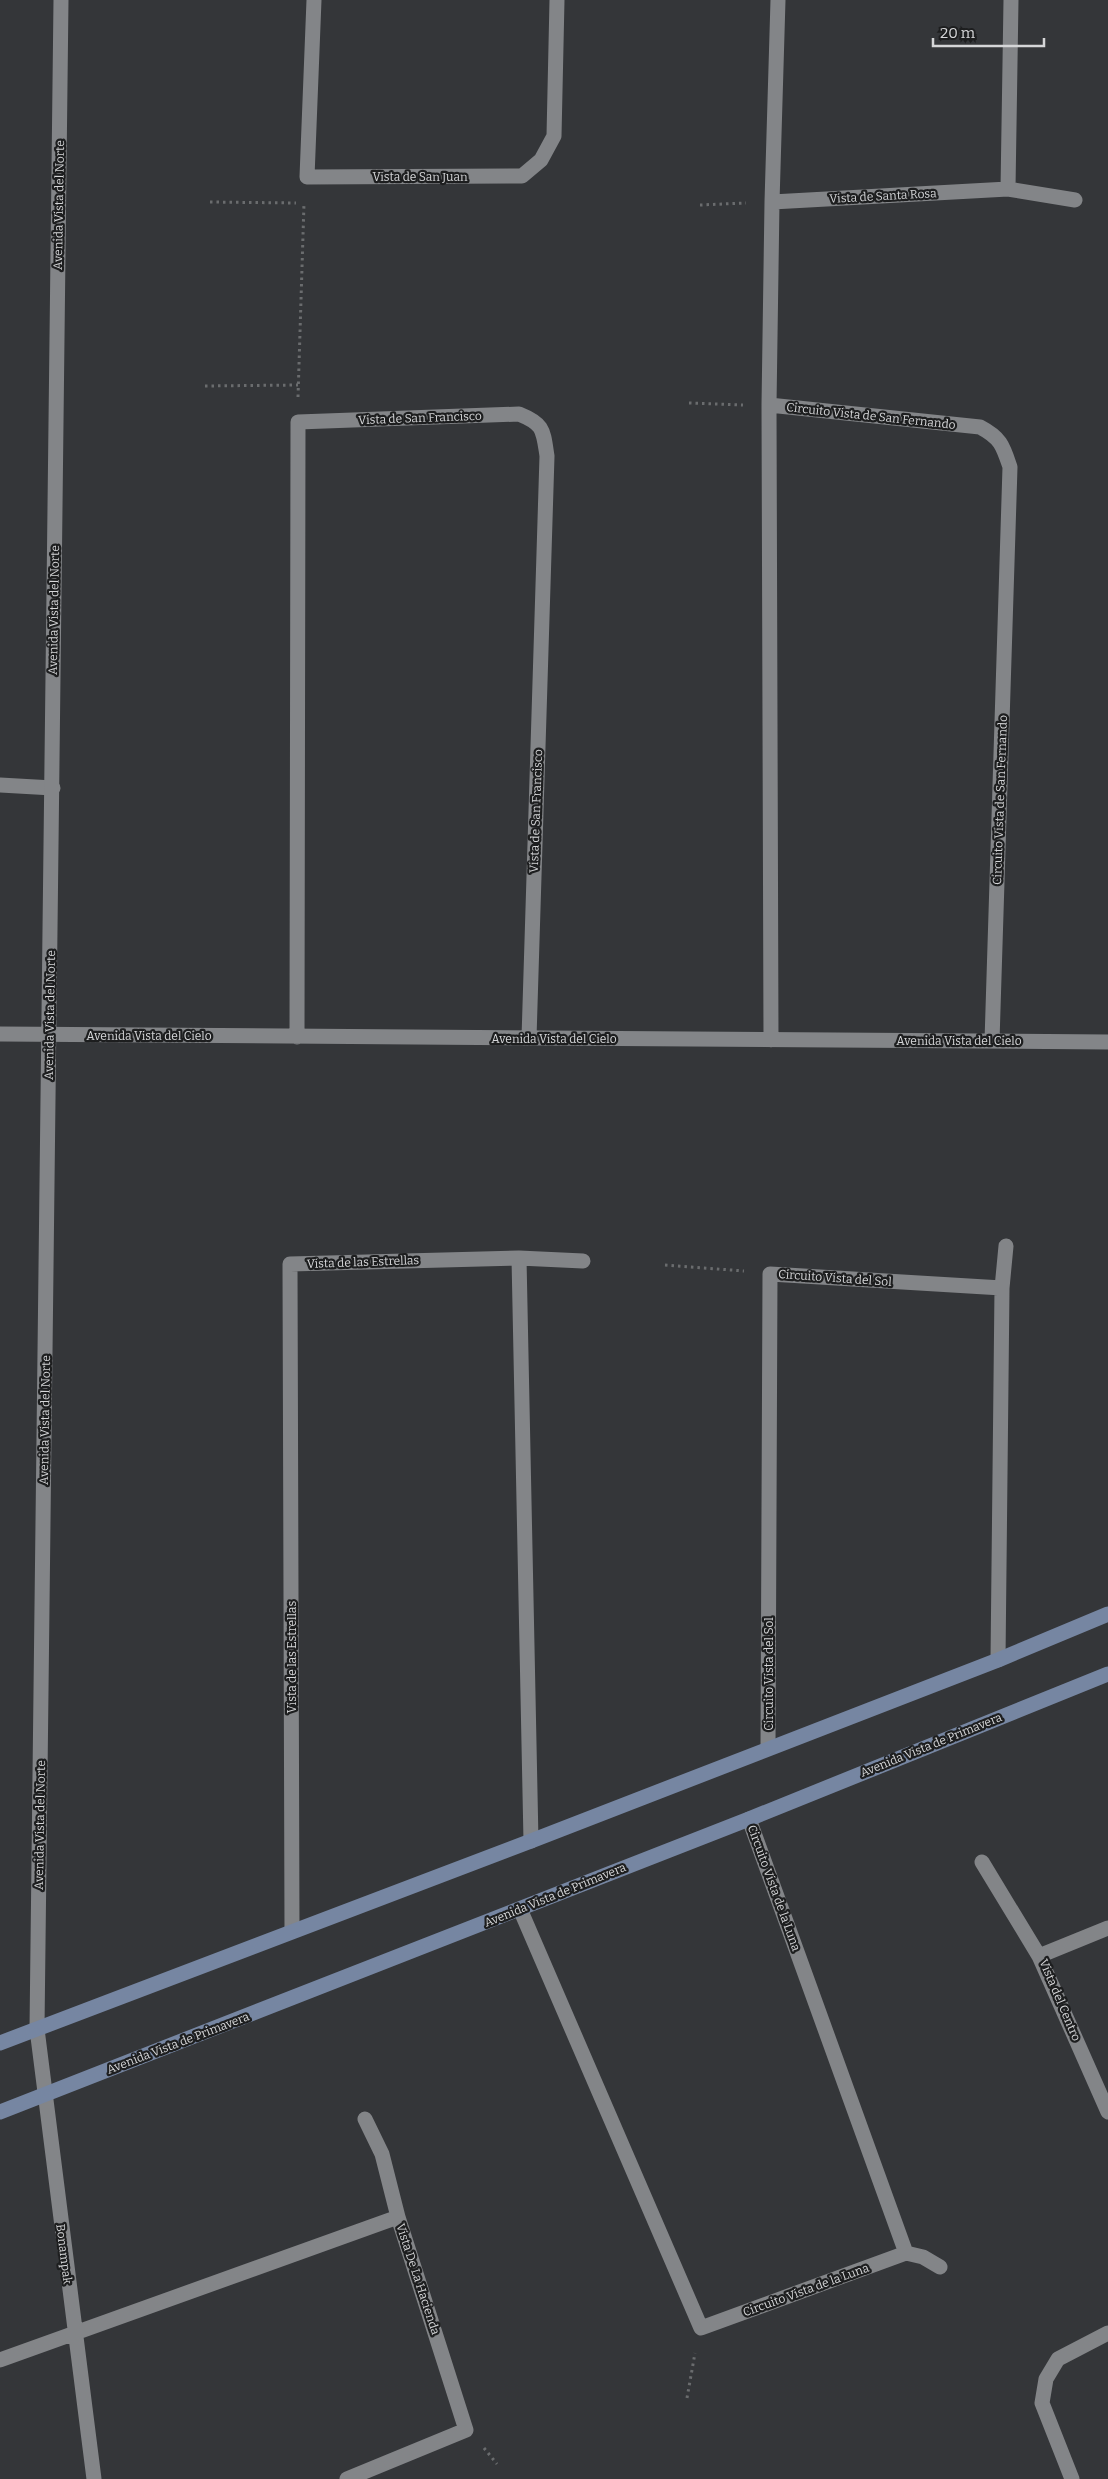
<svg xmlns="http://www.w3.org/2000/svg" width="1108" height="2479" viewBox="0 0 1108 2479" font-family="Bitter,serif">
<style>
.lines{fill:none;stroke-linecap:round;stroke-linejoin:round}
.path{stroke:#6a6c6e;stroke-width:3;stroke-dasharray:2.5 4;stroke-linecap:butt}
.lane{stroke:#838588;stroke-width:15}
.street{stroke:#838588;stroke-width:15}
.secondary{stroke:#7686a2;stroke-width:15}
.labels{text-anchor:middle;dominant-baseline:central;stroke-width:4.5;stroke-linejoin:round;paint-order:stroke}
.street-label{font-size:12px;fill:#d5d6d8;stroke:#1d1e1f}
</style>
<rect width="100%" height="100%" fill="#343639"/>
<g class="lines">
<!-- path -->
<path class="path" d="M210,202L296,203
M700,205L746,203
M205,386L298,385
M298,397L304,203
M689,403L743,405
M665,1265L744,1271
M687,2398L695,2353
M484,2448L497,2464"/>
<!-- lane -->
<path class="lane" d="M0,785L53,788"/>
<!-- street -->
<path class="street" d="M61,0L37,2029L94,2479
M314,0L307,177L522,176L541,160L554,136L557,0
M778,0L772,202L1008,189L1011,0
M1008,189L1075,200
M769,405L772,202
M0,1034L1108,1042
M297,1037L298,422L519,414C544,424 543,430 547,456L529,1038
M771,1040L769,405L980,427C1001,438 1003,446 1010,467L992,1041
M519,1258L583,1261
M1002,1288L1006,1246
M768,1748L770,1274L1002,1288L998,1660
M982,1862L1039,1956
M520,1909L701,2328L906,2253L749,1819
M1108,1928L1039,1956L1108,2112
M292,1931L290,1264L519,1258L531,1841
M365,2119L382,2154L398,2217
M906,2253L923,2257L940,2267
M0,2360L398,2217L466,2430L347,2479
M1072,2479L1042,2403L1046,2379L1058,2359L1108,2333"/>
<!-- secondary -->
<path class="secondary" d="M0,2043L531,1841L998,1660L1108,1614
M0,2112L749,1819L1108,1674"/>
</g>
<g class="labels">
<!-- street labels -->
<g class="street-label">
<text x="420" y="177">Vista de San Juan</text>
<text transform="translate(883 196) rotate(-3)">Vista de Santa Rosa</text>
<text transform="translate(59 205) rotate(-89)">Avenida Vista del Norte</text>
<text transform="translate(871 416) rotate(6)">Circuito Vista de San Fernando</text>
<text transform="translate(420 418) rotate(-2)">Vista de San Francisco</text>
<text transform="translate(54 610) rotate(-89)">Avenida Vista del Norte</text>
<text transform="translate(1000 800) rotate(-88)">Circuito Vista de San Fernando</text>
<text transform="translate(536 811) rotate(-88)">Vista de San Francisco</text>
<text transform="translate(50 1015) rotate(-89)">Avenida Vista del Norte</text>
<text x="149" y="1036">Avenida Vista del Cielo</text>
<text x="554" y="1039">Avenida Vista del Cielo</text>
<text x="959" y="1041">Avenida Vista del Cielo</text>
<text transform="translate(363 1262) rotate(-2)">Vista de las Estrellas</text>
<text transform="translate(835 1278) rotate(4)">Circuito Vista del Sol</text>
<text transform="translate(45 1420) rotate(-89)">Avenida Vista del Norte</text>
<text transform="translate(292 1657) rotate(-90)">Vista de las Estrellas</text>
<text transform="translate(769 1674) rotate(-90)">Circuito Vista del Sol</text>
<text transform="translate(931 1745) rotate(-22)">Avenida Vista de Primavera</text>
<text transform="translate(40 1825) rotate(-89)">Avenida Vista del Norte</text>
<text transform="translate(774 1888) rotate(70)">Circuito Vista de la Luna</text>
<text transform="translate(555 1895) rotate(-22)">Avenida Vista de Primavera</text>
<text transform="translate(1060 2000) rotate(67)">Vista del Centro</text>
<text transform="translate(178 2043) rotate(-21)">Avenida Vista de Primavera</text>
<text transform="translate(64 2254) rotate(83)">Bonampak</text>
<text transform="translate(418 2279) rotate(72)">Vista De La Hacienda</text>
<text transform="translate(806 2290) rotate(-20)">Circuito Vista de la Luna</text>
</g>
</g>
<!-- scale -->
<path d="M933 38v8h111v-8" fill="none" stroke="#d5d6d8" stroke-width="2.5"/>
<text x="940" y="38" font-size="15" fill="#d5d6d8" stroke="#1d1e1f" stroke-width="4" paint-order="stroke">20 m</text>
</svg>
